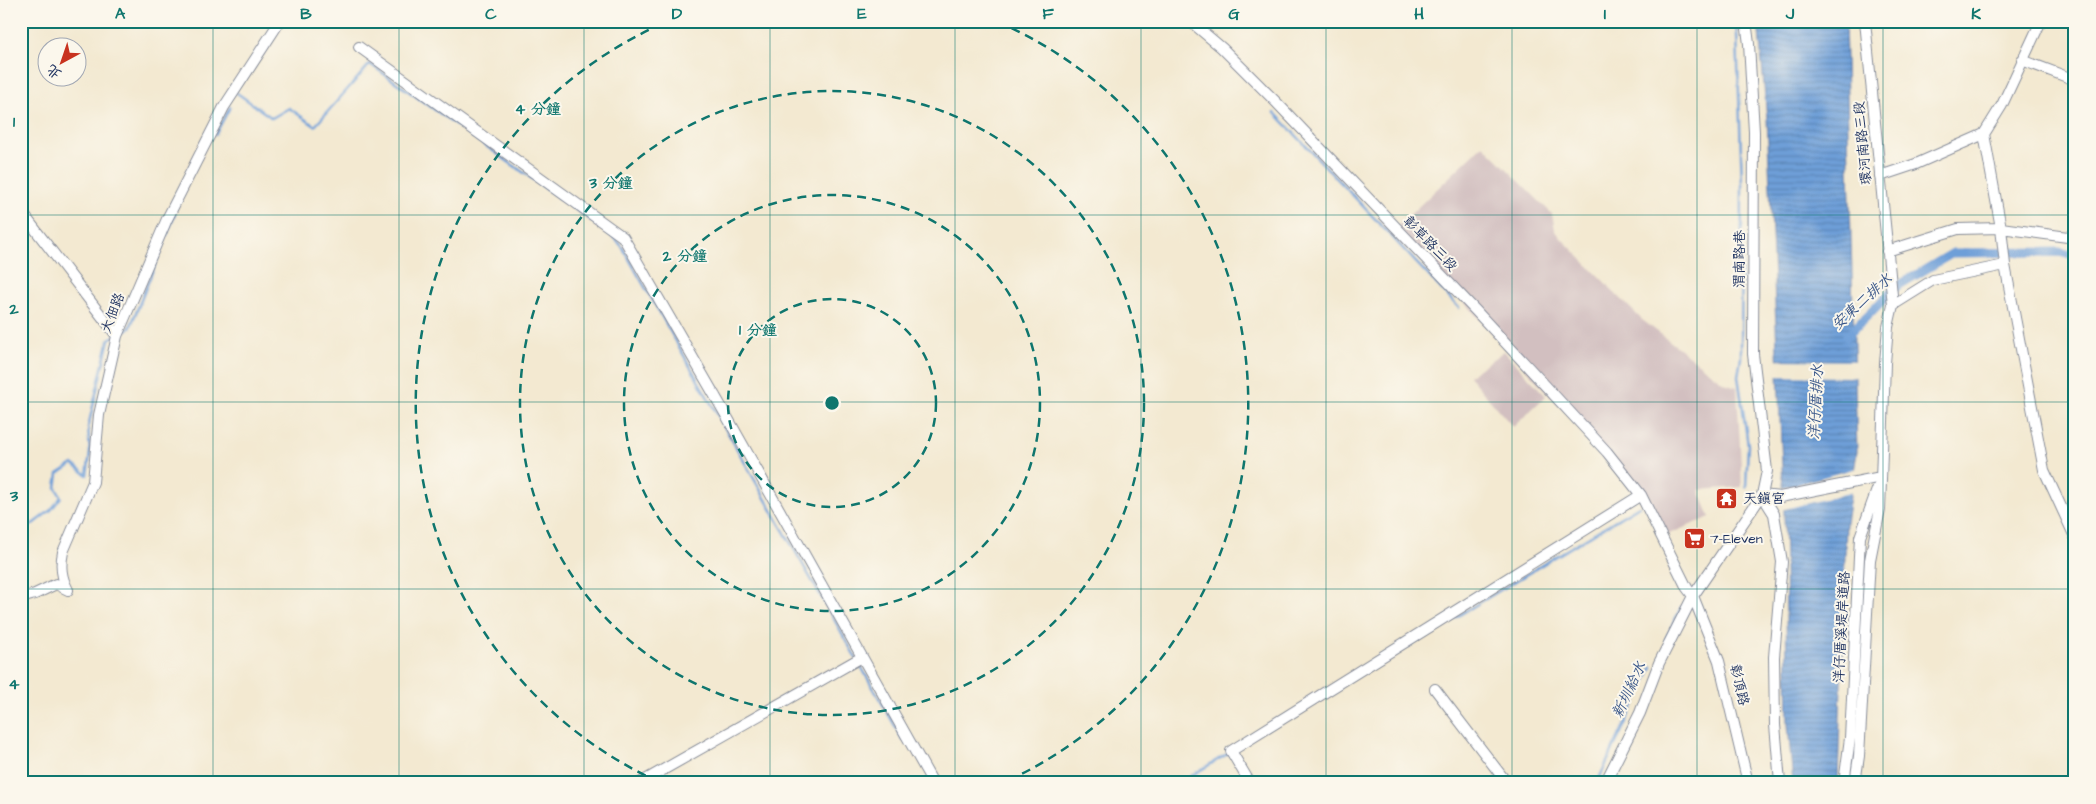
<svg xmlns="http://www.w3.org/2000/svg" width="2096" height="804" viewBox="0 0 2096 804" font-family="'Architects Daughter','LXGW WenKai TC',sans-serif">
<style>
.industrial{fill:#d2bfc0}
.water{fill:url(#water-rules);stroke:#44679b}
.pier{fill:#f3e9d1}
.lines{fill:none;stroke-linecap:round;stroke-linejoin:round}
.stream{stroke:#6e9fd8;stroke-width:2.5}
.canal{stroke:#6e9fd8;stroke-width:9}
.minor-casing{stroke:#878c98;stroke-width:12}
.minor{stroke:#fff;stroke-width:10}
.grid{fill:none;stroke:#0f766e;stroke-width:1;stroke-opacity:0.55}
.ring{fill:none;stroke:#0f766e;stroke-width:2.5;stroke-dasharray:9 6}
.labels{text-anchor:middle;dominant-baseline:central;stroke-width:4;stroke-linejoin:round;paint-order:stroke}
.street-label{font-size:14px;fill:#1b2f5e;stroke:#fbf7ec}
.poi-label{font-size:14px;fill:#1b2f5e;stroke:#fbf7ec;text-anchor:start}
.water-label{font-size:15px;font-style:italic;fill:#385689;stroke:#fbf7ec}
.centre{fill:#0f766e;stroke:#fbf7ec;stroke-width:2.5}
.ring-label{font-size:15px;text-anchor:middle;font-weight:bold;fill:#0f766e;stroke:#fbf7ec;stroke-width:4;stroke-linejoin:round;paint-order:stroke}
.neatline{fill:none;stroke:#0f766e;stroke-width:2}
.grid-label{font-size:16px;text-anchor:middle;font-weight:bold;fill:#0f766e}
</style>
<defs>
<pattern id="water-rules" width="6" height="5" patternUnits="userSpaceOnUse" patternTransform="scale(1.25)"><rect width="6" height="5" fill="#6e9fd8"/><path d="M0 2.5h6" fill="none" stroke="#5a82b2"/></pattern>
</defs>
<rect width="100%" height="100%" fill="#fbf7ec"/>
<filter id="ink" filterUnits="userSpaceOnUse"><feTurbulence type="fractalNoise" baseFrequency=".02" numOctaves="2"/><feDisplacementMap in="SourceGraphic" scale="10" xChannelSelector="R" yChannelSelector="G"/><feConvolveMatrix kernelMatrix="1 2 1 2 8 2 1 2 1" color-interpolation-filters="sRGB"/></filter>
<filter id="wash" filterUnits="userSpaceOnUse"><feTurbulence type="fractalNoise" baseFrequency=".0096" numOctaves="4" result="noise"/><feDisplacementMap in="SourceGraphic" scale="20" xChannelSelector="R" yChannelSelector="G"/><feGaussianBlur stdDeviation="1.12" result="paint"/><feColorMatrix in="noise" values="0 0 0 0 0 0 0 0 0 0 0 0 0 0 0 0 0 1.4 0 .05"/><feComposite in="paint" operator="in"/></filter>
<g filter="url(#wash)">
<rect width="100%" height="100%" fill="#f3e9d1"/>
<!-- industrial -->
<path class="industrial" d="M1483,145L1552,214L1555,230L1562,239L1641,319L1724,383L1737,387L1742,487L1699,490L1710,517L1669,534L1641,495L1396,228Z
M1504,351L1546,396L1513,427L1469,376Z"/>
<!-- water -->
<path class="water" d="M1758,21H1845L1857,452L1846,523L1838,783H1793L1788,725L1784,512L1767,119Z"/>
<!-- pier -->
<path class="pier" d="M1775,360L1857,361V377L1775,376Z
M1857,468L1853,492L1781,510L1783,488Z"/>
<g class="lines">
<!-- stream -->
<path class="stream" d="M1735,21L1737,34L1742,185L1741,358L1738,376L1748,445L1746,487
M237,93L272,118L289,108L315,126L370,64L609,233L621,245L856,658
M1275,113L1459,308
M215,135L230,107
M124,331L130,328L175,214
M21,533L51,510L61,497L56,488L58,474L73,464L87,475L90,453L88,427L109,339L114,336
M1666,639L1681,607
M1382,662L1639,506
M859,663L903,740
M1179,783L1229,753
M1597,783L1652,667"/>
<!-- canal -->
<path class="canal" d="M1846,337L1896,287L1953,253L2060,252L2075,256"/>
</g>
</g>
<g filter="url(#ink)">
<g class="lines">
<defs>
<path id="minor" d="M1190,21L1222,48L1277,103L1476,311L1607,452L1641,495L1687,588L1693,596L1719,661L1748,783
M359,47L623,237L726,415L933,783
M2022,60L2075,80
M1984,134L2001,228L2005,265L2044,470L2075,537
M1880,176L1916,164L1984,134L2002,105L2041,21
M21,211L117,336
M1887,251L1958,229L2001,228L2075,238
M1893,305L1933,280L2005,265
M1762,495L1774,514L1782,562L1774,657L1775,725L1780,783
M1762,495L1780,497L1881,477
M68,590C61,577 60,566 63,552L93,482L99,415L117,336L167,219L224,107L280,21
M21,598L35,594L56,584L68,590
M1435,689L1507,783
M640,783L862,657
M1250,783L1231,751L1641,495
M1605,783L1640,713L1659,663L1693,596L1762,495L1767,471L1753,354L1754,132L1749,44L1746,21
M1844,783L1850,738L1860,537L1878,487
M1855,783L1859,756L1870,560L1880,509L1885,363L1888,327L1893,305L1865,21"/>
</defs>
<!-- minor casing -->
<use href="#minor" class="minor-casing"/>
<!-- minor -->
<use href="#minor" class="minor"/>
</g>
</g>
<!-- grid -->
<path class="grid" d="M213,21V783M399,21V783M584,21V783M770,21V783M955,21V783M1141,21V783M1326,21V783M1512,21V783M1697,21V783M1883,21V783M21,215H2075M21,402H2075M21,589H2075"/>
<!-- distance rings -->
<g class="ring">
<circle cx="832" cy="403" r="104"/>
<circle cx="832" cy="403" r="208"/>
<circle cx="832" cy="403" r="312"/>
<path d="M659 782A416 416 0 0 1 666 22M998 22A416 416 0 0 1 1005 782"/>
</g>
<!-- icons -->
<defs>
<symbol id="temple-square" viewBox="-11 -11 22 22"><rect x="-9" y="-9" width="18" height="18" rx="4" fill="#c8321e" stroke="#fbf7ec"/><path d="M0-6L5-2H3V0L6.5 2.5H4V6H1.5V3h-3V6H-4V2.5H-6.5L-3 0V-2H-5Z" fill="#fff"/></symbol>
<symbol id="supermarket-square" viewBox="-11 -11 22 22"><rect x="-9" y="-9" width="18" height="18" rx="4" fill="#c8321e" stroke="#fbf7ec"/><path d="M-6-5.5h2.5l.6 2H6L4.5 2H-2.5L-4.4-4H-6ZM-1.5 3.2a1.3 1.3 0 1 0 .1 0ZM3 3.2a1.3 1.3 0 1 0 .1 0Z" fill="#fff"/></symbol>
</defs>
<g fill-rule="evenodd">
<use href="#temple-square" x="1714" y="486" width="25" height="25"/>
<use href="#supermarket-square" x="1682" y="526" width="25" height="25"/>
</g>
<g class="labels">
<!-- street labels -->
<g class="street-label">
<text transform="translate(1863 143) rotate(-95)">環河南路三段</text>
<text transform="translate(1430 244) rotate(46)">彰草路三段</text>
<text transform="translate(1740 259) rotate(-90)">渭南路1巷</text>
<text transform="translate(113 313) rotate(-69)">大佃路</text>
<text transform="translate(1842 627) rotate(-87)">洋仔厝溪堤岸道路</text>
<text transform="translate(1739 685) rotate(77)">彰頂路</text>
</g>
<!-- poi labels -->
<g class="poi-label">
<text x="1743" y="499">天鎮宮</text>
<text x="1710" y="539">7-Eleven</text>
</g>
<!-- water labels -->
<g class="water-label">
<text transform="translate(1862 302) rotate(-42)">安東二排水</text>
<text transform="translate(1816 402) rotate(-87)">洋仔厝排水</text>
<text transform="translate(1629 690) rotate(-65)">新圳給水</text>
</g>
</g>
<circle cx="832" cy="403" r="8" class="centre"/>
<g class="ring-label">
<text x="538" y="114">4 分鐘</text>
<text x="611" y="188">3 分鐘</text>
<text x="685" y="261">2 分鐘</text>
<text x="758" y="335">1 分鐘</text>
</g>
<!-- margin -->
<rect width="2096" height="804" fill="none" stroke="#fbf7ec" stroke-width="55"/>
<!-- north arrow -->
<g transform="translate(62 62) rotate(220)"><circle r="24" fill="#fbf7ec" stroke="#a1a7b3"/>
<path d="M0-4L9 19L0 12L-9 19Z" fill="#c8321e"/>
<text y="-8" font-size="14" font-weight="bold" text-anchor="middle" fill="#1b2f5e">北</text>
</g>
<rect x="28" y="28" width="2040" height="748" class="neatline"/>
<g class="grid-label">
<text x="120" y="19">A</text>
<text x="306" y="19">B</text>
<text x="491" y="19">C</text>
<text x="677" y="19">D</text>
<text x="862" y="19">E</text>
<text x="1048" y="19">F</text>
<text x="1234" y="19">G</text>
<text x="1419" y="19">H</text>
<text x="1605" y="19">I</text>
<text x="1790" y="19">J</text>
<text x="1976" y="19">K</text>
<text x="14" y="127">1</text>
<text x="14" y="314">2</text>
<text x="14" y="501">3</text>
<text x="14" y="689">4</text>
</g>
</svg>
